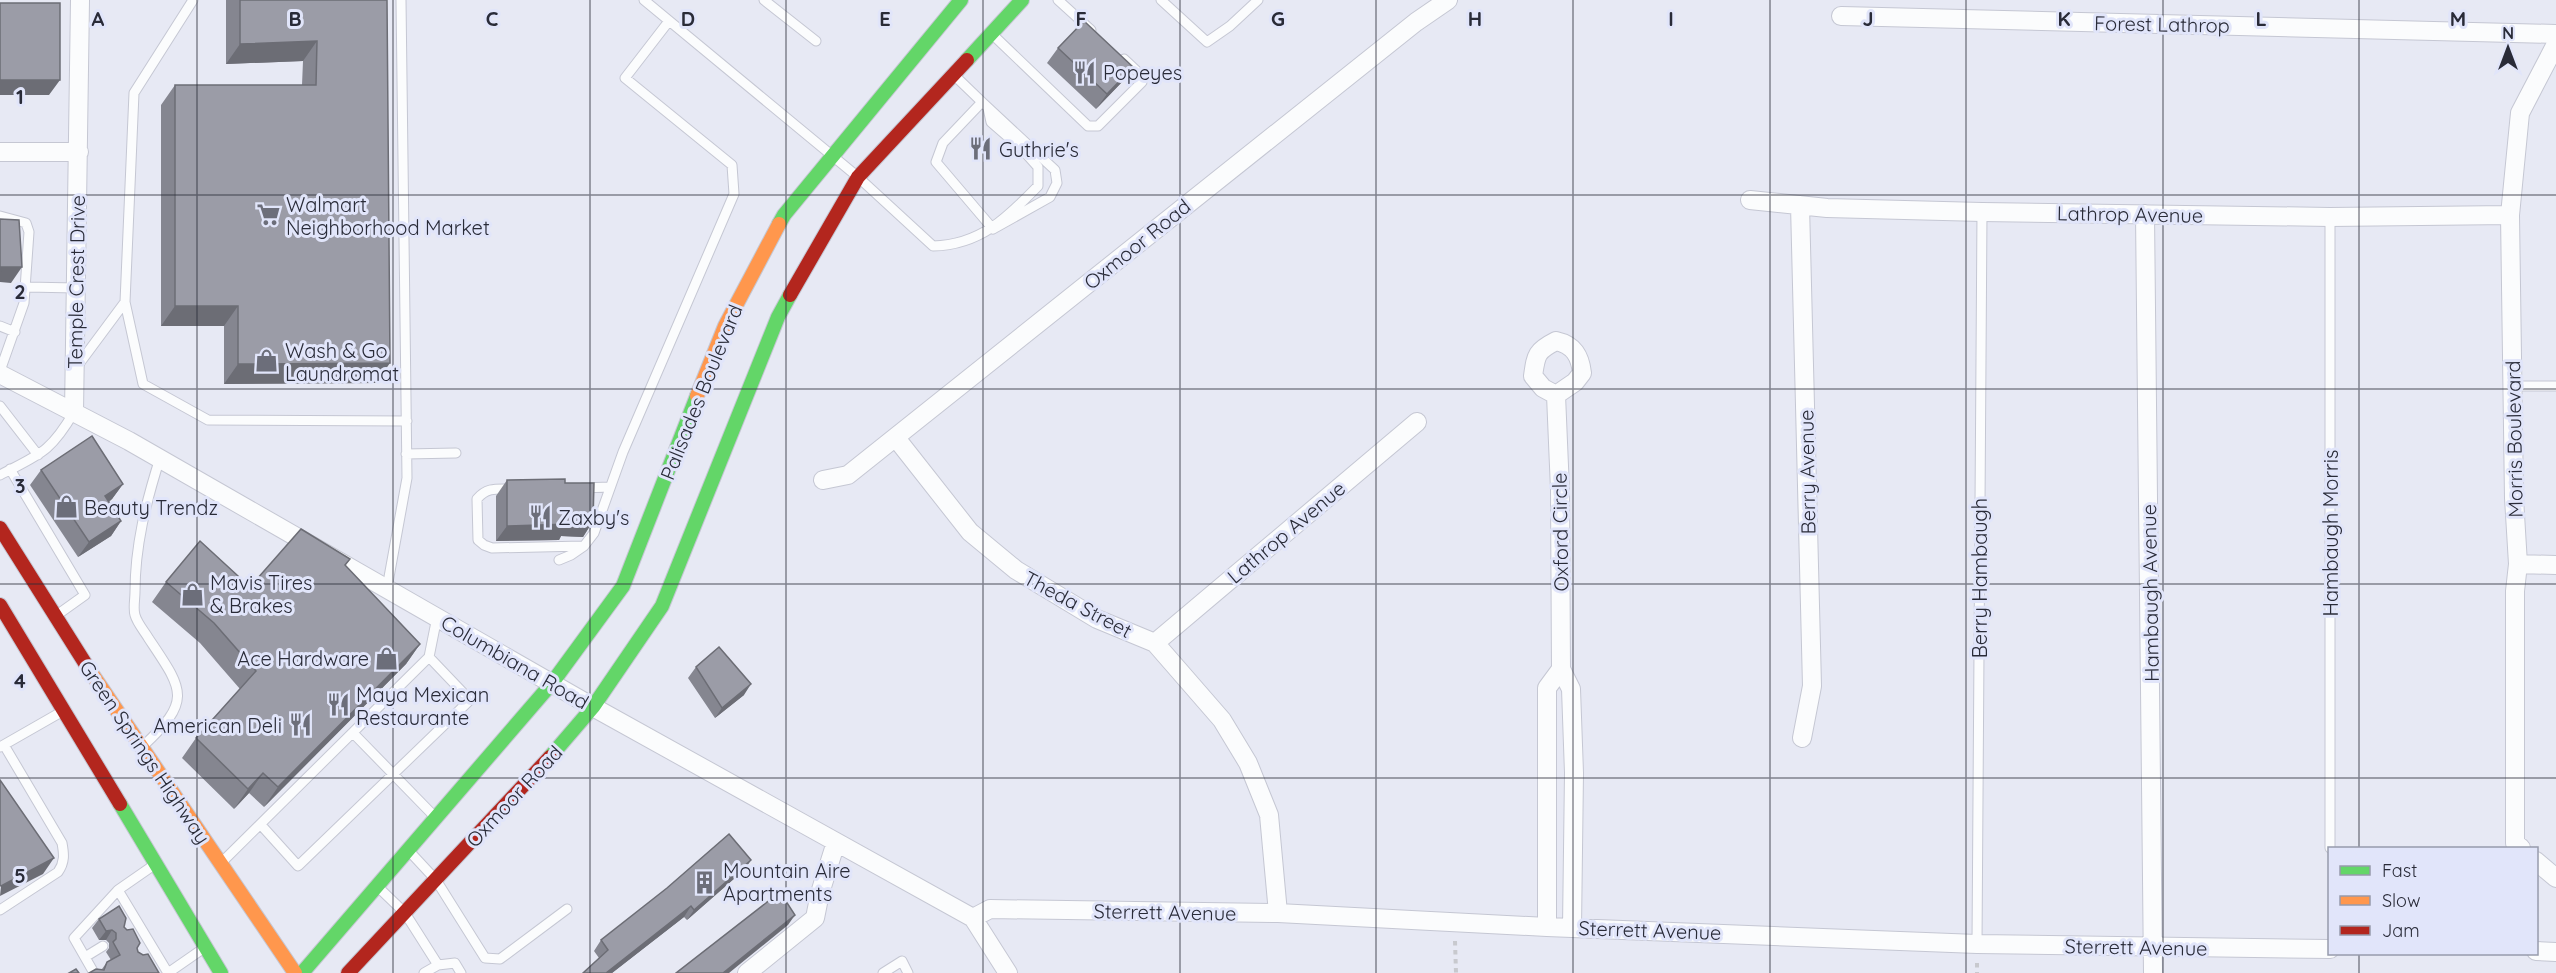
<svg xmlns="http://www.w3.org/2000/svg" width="2556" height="973" viewBox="0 0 2556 973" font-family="Quicksand,sans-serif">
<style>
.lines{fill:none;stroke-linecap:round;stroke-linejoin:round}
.lane-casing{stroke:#c5c7d3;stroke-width:11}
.street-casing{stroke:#c5c7d3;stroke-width:20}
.fast-casing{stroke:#c5c7d3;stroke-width:16}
.slow-casing{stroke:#c5c7d3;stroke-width:16}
.jam-casing{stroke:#c5c7d3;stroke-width:16}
.path{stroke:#c8c9ce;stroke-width:4;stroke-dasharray:4.5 4.5;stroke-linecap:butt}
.lane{stroke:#fbfcfd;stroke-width:9}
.street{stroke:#fbfcfd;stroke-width:18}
.fast{stroke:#63d668;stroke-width:14}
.slow{stroke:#ff974d;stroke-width:14}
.jam{stroke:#b3261e;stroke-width:14}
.wall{fill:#858690}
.shaded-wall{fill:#6c6d75}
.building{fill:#9b9ca7;stroke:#6c6d75;stroke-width:1.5}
.grid{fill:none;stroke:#292b38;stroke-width:1.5;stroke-opacity:0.55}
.labels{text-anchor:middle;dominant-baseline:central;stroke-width:6;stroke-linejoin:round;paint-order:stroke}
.street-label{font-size:20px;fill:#292b38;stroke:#e1e5fa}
.poi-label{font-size:20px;fill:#292b38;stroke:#e1e5fa;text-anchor:start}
.grid-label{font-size:20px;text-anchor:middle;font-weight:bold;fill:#292b38;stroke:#e1e5fa;stroke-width:6;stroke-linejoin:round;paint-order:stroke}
</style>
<rect width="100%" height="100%" fill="#e7e9f4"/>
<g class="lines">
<defs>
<path id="lane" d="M644,0L858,177L933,246C980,245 1007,218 1038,186V167L1022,149L991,122L988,108
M764,0L816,41
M1058,0L1091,30
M1161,0L1207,42L1230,26L1258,0
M993,35L1088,126H1098L1142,82L1140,74L1124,59
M955,76L982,102L943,143L936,162L993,229L1050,197L1057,183L1055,170L982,102
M0,216L26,223L29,232L24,303L0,371
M2330,217V848
M27,287L76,288
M125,302L134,93L193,0
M0,326L15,332
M76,368L125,302L143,384L208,420L407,421
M2512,386H2556
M0,406L38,455
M406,454L456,453
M10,469L85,595L57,615
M0,475C40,454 50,453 74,412
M582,488L610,487
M512,489C497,489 487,487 477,499L478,540L484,545L492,548L583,546
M559,560L571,555L584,546L594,533L623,452L734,194L732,165L625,78L669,21
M387,588L407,478L401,0
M353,733L434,816
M143,746C193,700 183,690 149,639C145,632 137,623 135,615C133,609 135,599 135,592C135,546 146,502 160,458
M0,747L63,711
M261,825L298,866L470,700L429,657
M410,852L436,880L485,958L500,959L567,909
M222,862L429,657L437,617
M154,865L118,890L168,973L204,948
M378,887L405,913L438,965L424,973
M0,910L58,872C65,862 64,854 62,843L4,745
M1977,944L1982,212
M85,957L103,946
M438,965L455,963L461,973
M94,973L74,938L118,890
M883,973L902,961L908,973"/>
<path id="street" d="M1841,16L2556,34
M0,152H79
M1750,200L1827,208L1982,212L2330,217L2510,215
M1800,205L1812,686L1802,738
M2145,214L2153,973
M1556,341C1574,345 1580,356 1582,373L1575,382L1556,395L1543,388L1533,376C1536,355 1536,351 1556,341Z
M0,374L129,441L593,707L973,918L1008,973
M1556,395L1560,490L1561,669L1571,689L1574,773L1572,927
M74,412L80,0
M896,438L970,532L1016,570L1097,619L1155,643L1222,720L1248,763L1269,815L1278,913
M823,480L848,475L1416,22L1448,0
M2518,564L2556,565
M1155,643L1417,422
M2521,848L2515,843V591L2518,564L2514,498L2510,215L2520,113L2556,44
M2536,861L2556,878
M973,918L990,909L1278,913L1547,927L1977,944L2330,949
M1547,927V688L1561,669
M2536,951L2556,952
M747,973L815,918L820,893L836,842"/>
<path id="fast" d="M967,60L1022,0
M779,224L784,215L961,0
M550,757L593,707L662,606L778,317L790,295
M120,804L221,973
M302,973L552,683L623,586L697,396"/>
<path id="slow" d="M697,396L725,326L779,224
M90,671L295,973"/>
<path id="jam" d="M790,295L858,177L967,60
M0,528L90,671
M0,605L120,804
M348,973L550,757"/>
</defs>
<!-- lane casing -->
<use href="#lane" class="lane-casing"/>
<!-- street casing -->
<use href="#street" class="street-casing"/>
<!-- fast casing -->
<use href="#fast" class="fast-casing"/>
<!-- slow casing -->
<use href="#slow" class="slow-casing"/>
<!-- jam casing -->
<use href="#jam" class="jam-casing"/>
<!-- path -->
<path class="path" d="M1455,941L1456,973
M1977,963V973"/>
<!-- lane -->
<use href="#lane" class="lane"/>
<!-- street -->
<use href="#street" class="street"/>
<!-- fast -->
<use href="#fast" class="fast"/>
<!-- slow -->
<use href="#slow" class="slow"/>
<!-- jam -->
<use href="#jam" class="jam"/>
</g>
<!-- wall -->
<path class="wall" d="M226,0H387L376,383L224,384V326H161V105L175,85H302L303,61L226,64Z
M1058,48L1122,82L1096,109L1047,63Z
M41,470L123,484L112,499L109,502L121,521L111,536L78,557L30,485Z
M507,480L565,483L593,521L583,537L561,536L559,540L496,541V496Z
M350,559L345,566L420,644L406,664L264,807L249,793L234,809L182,758L196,738L240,689L200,643L152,602L166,582L250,587Z
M696,667L744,695L715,718L688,678Z
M751,860L744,870L687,920L684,917L612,973H583L599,958L594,951L601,940Z
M99,919L124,927L137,948L138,952L159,973L102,969L107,962L111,960L106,952L109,948V943L106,940H99L92,928Z"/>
<!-- shaded-wall -->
<path class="shaded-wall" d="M317,41L303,61L226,64L240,44Z
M1133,67L1122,82L1096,109L1107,94Z
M0,80H60L49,95H0Z
M1,267H22L11,283L0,282V268Z
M175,306H238L224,326H161Z
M390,363L376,383L224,384L238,364Z
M123,484L112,499L94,511L105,496Z
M121,521L111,536L78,557L89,542Z
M570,521H593L583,537L561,536L559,540L496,541L507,526Z
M420,644L406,664L264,807L278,787Z
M751,684L744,695L715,718L722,708Z
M263,773L249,793L234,809L248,789Z
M54,858L43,874L0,896L1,886Z
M751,860L744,870L687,920L694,910Z
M691,906L684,917L612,973H606Z
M795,915L788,925L729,973H723Z
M112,930L106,940H99L106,931Z"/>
<!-- building -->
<path class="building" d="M240,0H387L390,363L238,364V306H175V85H316L317,41L240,44Z
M0,3H60V80H0Z
M1084,21L1133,67L1107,94L1058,48Z
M0,219L19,220L22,267H1L0,273Z
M92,436L123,484L105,496L121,521L89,542L41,470Z
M565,479V483H594L593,521H570V524L507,526V480Z
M301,529L350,559L345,565L420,644L278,787L263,773L248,789L196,738L256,671L214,623L166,582L200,541L250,587Z
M719,647L751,684L722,708L696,667Z
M0,780L54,858L1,886L0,885Z
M729,834L751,860L694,910L691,906L606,973H583L608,950L601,940L667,888Z
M780,892L795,915L723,973H676Z
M119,906L126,918L124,927L127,930L133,929L140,943L137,948L138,952L143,955L148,954L159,973H89L96,969L104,970L107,962L120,955L113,942L116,939V933L112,930L106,931L99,919Z
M76,969L79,973H69Z"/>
<!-- grid -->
<path class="grid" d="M197,0V973M393,0V973M590,0V973M786,0V973M983,0V973M1180,0V973M1376,0V973M1573,0V973M1770,0V973M1966,0V973M2163,0V973M2359,0V848M0,195H2556M0,389H2556M0,584H2556M0,778H2556M2359,954V973"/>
<!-- icons -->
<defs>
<symbol id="restaurant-bare" viewBox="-9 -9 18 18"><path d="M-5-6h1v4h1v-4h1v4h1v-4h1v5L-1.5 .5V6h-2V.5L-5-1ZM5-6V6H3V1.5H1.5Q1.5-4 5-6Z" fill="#6c6e7a" stroke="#e1e5fa" stroke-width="2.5" paint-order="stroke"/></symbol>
<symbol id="supermarket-bare" viewBox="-9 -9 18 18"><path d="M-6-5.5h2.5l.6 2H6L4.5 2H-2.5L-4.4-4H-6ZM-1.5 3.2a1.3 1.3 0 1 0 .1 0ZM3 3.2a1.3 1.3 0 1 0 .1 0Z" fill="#6c6e7a" stroke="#e1e5fa" stroke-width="2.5" paint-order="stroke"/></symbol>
<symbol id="shop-bare" viewBox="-9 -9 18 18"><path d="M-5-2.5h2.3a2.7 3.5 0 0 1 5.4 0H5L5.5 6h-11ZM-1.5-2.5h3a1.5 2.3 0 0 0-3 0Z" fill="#6c6e7a" stroke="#e1e5fa" stroke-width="2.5" paint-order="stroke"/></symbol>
<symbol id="building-bare" viewBox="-9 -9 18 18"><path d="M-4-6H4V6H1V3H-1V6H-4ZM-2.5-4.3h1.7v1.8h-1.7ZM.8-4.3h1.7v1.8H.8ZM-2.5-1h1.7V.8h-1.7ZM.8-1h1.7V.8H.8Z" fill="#6c6e7a" stroke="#e1e5fa" stroke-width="2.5" paint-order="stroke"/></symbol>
</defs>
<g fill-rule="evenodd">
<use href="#restaurant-bare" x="1068" y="56" width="33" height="33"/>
<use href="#restaurant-bare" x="964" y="132" width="33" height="33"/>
<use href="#supermarket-bare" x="252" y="198" width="33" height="33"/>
<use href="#shop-bare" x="250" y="344" width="33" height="33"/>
<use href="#shop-bare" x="50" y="490" width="33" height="33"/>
<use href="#restaurant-bare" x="524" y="500" width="33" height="33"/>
<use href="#shop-bare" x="176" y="578" width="33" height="33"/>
<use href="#shop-bare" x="370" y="642" width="33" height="33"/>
<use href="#restaurant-bare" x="322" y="688" width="33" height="33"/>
<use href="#restaurant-bare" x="284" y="708" width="33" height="33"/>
<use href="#building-bare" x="688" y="866" width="33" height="33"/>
</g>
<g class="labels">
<!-- street labels -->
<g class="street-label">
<text transform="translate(2162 24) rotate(1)">Forest Lathrop</text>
<text transform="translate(2130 214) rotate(1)">Lathrop Avenue</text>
<text transform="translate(1137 244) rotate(-39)">Oxmoor Road</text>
<text transform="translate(76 282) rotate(-89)">Temple Crest Drive</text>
<text transform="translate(701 392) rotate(-68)">Palisades Boulevard</text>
<text transform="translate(2514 439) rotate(-91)">Morris Boulevard</text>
<text transform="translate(1807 472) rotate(-91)">Berry Avenue</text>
<text transform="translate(1286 532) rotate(-40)">Lathrop Avenue</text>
<text transform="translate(1560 532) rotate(-91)">Oxford Circle</text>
<text transform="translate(2330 533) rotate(-90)">Hambaugh Morris</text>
<text transform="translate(1979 578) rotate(-90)">Berry Hambaugh</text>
<text transform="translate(2150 593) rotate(-91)">Hambaugh Avenue</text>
<text transform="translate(1078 604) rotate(28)">Theda Street</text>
<text transform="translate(515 662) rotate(30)">Columbiana Road</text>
<text transform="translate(145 752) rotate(56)">Green Springs Highway</text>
<text transform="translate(514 796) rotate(-47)">Oxmoor Road</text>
<text transform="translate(1165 912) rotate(1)">Sterrett Avenue</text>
<text transform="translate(1650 930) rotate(2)">Sterrett Avenue</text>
<text transform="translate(2136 947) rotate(1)">Sterrett Avenue</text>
</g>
<!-- poi labels -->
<g class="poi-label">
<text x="1103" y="72">Popeyes</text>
<text x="999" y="149">Guthrie's</text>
<text x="286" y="204">Walmart<tspan x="286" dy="23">Neighborhood Market</tspan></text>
<text x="285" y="350">Wash &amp; Go<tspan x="285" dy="23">Laundromat</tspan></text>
<text x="84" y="507">Beauty Trendz</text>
<text x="558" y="517">Zaxby's</text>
<text x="210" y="582">Mavis Tires<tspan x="210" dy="23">&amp; Brakes</tspan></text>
<text x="369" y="658" text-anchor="end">Ace Hardware</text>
<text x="356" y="694">Maya Mexican<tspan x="356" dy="23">Restaurante</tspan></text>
<text x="282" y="725" text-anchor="end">American Deli</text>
<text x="723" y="870">Mountain Aire<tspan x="723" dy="23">Apartments</tspan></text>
</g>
</g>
<g class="grid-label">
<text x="98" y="26">A</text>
<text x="295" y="26">B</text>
<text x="492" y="26">C</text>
<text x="688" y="26">D</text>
<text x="885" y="26">E</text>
<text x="1081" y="26">F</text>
<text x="1278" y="26">G</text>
<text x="1475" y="26">H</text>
<text x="1671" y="26">I</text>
<text x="1868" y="26">J</text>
<text x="2064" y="26">K</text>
<text x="2261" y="26">L</text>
<text x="2458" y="26">M</text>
<text x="20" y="104">1</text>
<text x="20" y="299">2</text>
<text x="20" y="493">3</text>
<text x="20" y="688">4</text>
<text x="20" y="883">5</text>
</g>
<!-- legend -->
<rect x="2328" y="847" width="210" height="108" fill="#e1e5fa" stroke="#979bac" stroke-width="1.5"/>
<rect x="2340" y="866" width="30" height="9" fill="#63d668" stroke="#979bac" stroke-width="1.5"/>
<text x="2382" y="877" font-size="18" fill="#292b38">Fast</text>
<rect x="2340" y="896" width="30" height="9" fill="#ff974d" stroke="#979bac" stroke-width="1.5"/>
<text x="2382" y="907" font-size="18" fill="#292b38">Slow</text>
<rect x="2340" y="926" width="30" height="9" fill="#b3261e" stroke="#979bac" stroke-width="1.5"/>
<text x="2382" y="937" font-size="18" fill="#292b38">Jam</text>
<!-- north arrow -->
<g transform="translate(2508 48)" stroke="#e1e5fa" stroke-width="4.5" paint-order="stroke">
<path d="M0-4.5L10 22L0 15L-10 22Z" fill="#292b38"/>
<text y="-9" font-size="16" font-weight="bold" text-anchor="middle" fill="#292b38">N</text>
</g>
</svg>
